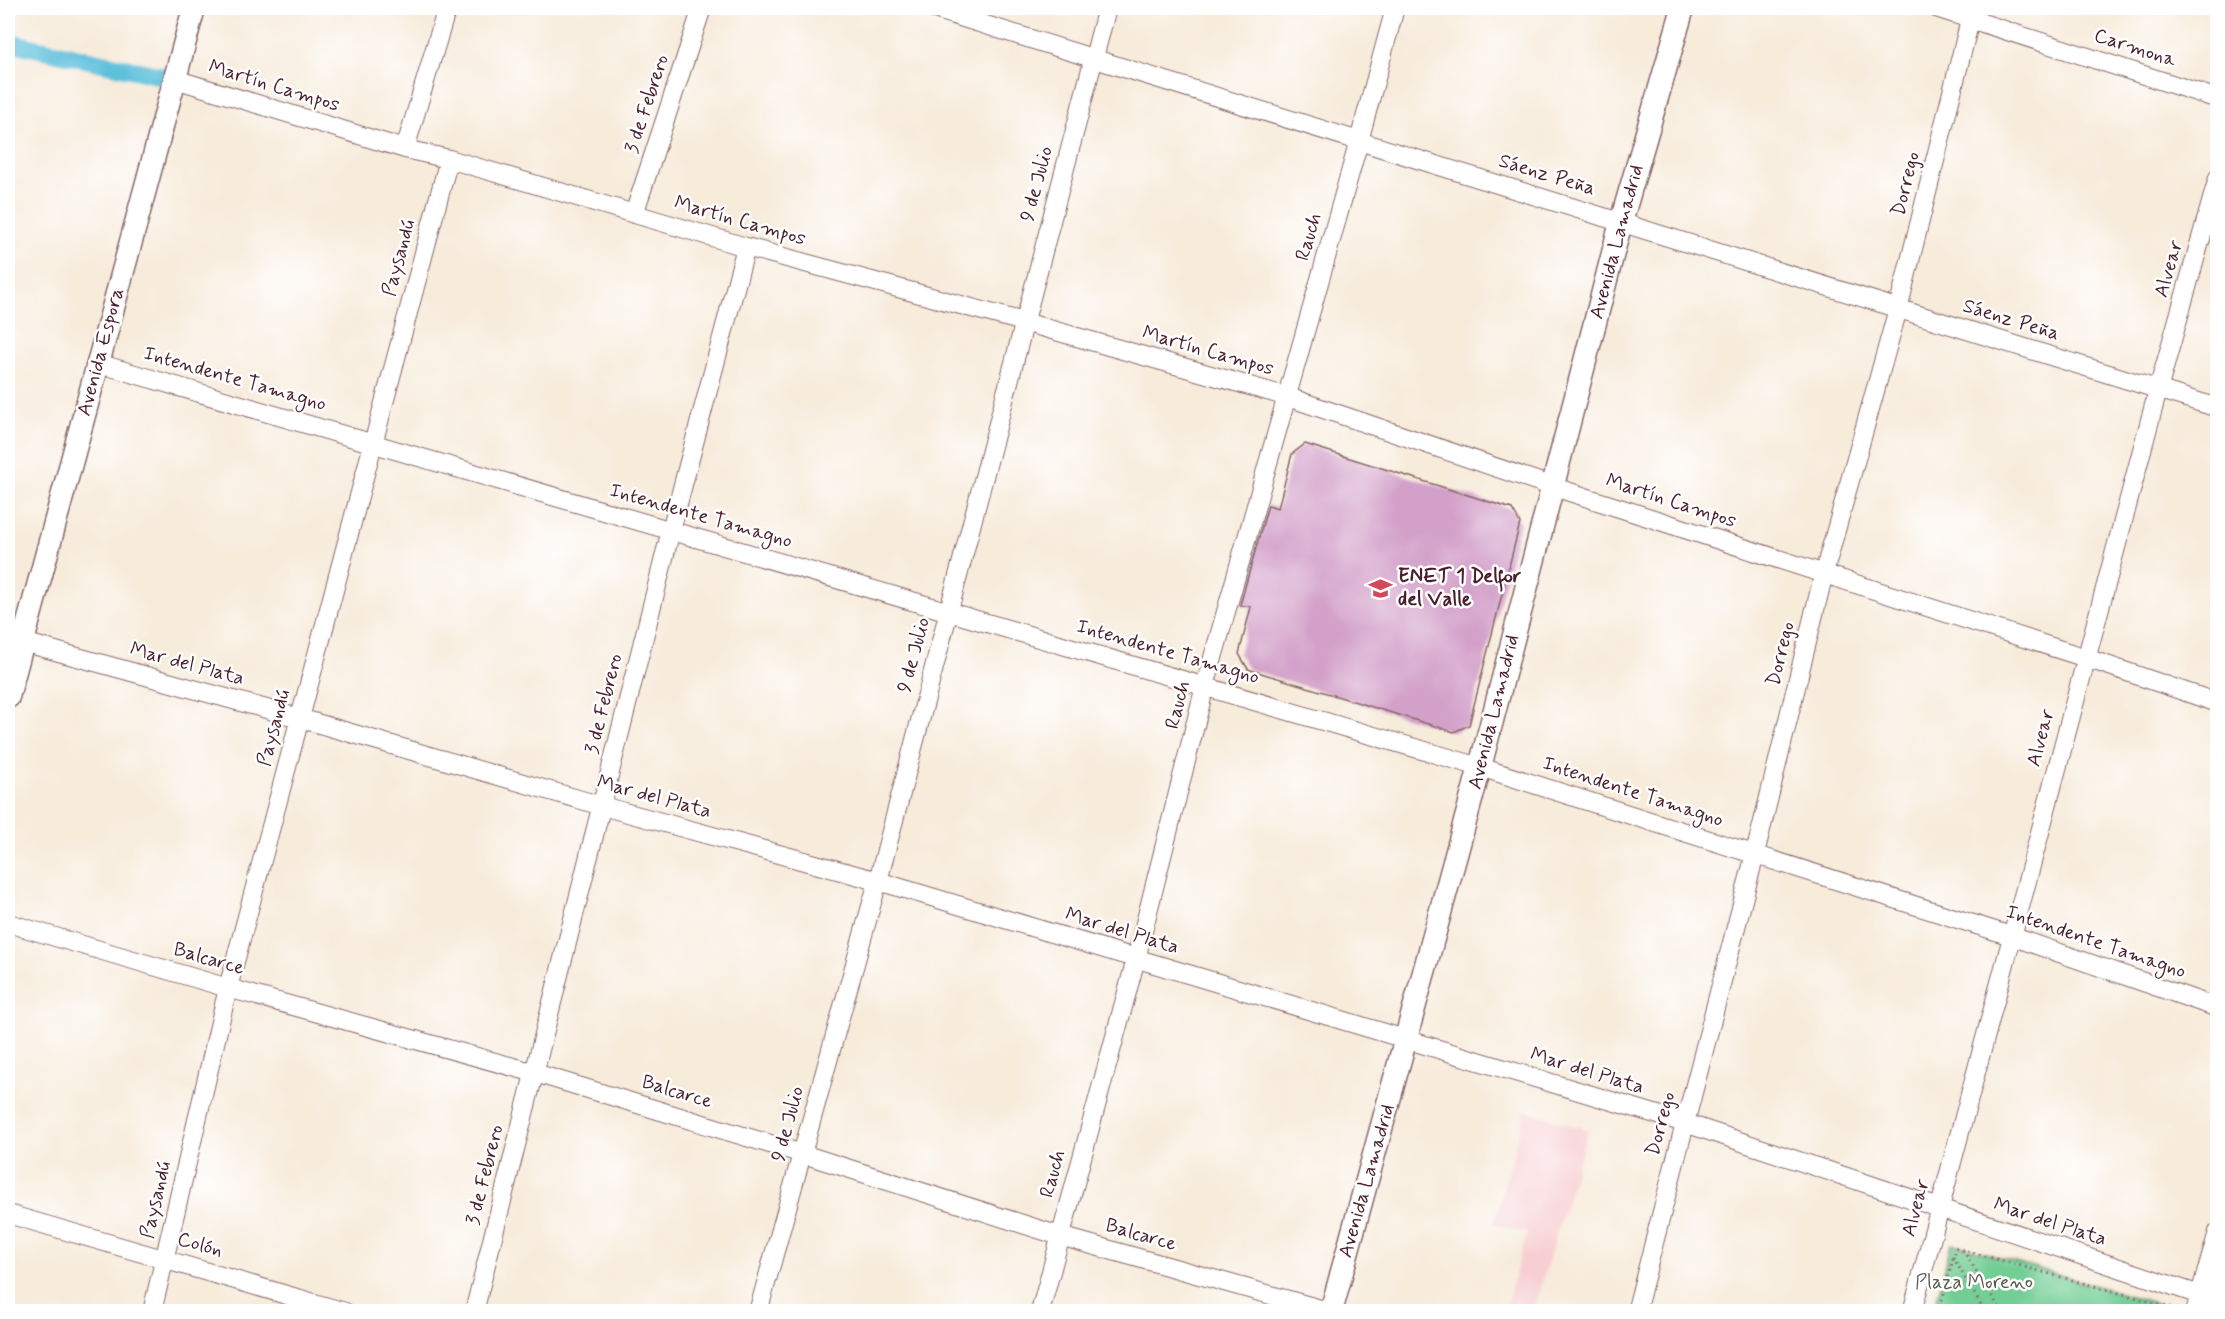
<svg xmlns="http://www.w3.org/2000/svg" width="2225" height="1319" viewBox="0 0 2225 1319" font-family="Mynerve,sans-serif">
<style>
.built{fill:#f7cfd3}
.green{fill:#73ce95;stroke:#5e7660;stroke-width:1.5}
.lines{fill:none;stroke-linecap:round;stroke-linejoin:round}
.canal{stroke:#5dc0db;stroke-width:18}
.building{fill:#d3a0c9}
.minor-casing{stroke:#876668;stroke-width:20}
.major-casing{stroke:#876668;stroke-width:25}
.path{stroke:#876668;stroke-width:3;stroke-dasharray:1.5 4.5;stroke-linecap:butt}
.minor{stroke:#fff;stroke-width:18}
.major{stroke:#fff;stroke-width:22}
.labels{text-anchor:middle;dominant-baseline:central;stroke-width:5;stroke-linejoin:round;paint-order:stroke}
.street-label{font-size:20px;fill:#4a1f2b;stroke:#fff}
.poi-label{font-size:20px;font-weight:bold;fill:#4a1f2b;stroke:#fff;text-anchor:start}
.park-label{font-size:20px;fill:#585c50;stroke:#fff}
</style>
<rect width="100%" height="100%" fill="#fff"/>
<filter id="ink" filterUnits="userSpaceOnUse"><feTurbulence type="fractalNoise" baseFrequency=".0167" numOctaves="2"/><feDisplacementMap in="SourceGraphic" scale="12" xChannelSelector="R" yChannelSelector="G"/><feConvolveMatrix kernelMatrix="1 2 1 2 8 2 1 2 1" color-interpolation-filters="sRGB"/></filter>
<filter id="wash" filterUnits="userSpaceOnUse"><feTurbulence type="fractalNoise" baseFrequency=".008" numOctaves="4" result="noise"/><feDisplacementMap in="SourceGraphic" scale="24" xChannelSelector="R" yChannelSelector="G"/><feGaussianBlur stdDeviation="1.35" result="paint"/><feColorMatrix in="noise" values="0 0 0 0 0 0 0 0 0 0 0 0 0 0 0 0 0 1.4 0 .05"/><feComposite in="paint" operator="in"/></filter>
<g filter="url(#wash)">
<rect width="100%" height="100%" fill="#f7ebda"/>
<!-- built -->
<path class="built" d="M1525,1111L1588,1130L1533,1311H1504L1527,1233L1494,1224Z"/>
<!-- green -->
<path class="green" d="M1951,1243L2178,1310V1311H1934Z"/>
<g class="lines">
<!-- canal -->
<path class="canal" d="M8,42L175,79"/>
</g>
<g id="blocks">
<!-- building -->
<path class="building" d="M1305,444L1512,509L1520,523L1469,725L1454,732L1248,669L1239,654L1251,607L1240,605L1268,505L1278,508L1292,454Z"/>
</g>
</g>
<g filter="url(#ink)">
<use href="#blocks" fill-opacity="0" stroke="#876668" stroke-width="1.5"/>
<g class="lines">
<defs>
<path id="minor" d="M931,8L2218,408
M1936,8L2218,99
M175,79L405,149L449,159L746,247L1024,322L1288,397L1551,486L2086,658L2218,703
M405,149L447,8
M634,214L702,8
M97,363L1480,767L2011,936L2218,1008
M8,638L299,718L602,806L878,881L1685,1123L2218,1301
M8,923L228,988L535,1073L803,1154L1060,1236L1331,1312
M8,1214L345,1312
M152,1312L228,988L449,159
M474,1312L671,530L746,247
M758,1312L878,881L1107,8
M1040,1312L1136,959L1205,686L1359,141L1395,8
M1636,1312L1755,854L1824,573L1898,309L1973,8
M1912,1312L2158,390L2218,178
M2195,1312L2218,1232"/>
<path id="major" d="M8,697L194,8
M1331,1312L1480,767L1621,222L1683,8"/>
</defs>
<!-- minor casing -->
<use href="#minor" class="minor-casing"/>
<!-- major casing -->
<use href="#major" class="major-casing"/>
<!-- path -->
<path class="path" d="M1963,1250L2002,1312
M1953,1257L1985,1312
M1939,1312L1956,1248L2177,1309"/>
<!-- minor -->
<use href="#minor" class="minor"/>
<!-- major -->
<use href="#major" class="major"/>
</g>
</g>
<!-- icons -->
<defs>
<symbol id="school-bare" viewBox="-9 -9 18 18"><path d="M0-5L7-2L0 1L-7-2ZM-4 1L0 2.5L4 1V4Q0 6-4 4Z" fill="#d1495b" stroke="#fff" stroke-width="2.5" paint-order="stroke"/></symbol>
</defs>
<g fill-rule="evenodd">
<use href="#school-bare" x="1364" y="572" width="33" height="33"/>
</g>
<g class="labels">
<!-- street labels -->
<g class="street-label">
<text transform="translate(2135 48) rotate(18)">Carmona</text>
<text transform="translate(274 86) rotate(17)">Martín Campos</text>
<text transform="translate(647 104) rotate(-72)">3 de Febrero</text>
<text transform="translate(1547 175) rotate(17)">Sáenz Peña</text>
<text transform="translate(1037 184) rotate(-75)">9 de Julio</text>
<text transform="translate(1906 184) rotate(-76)">Dorrego</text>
<text transform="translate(740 221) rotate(16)">Martín Campos</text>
<text transform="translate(1309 237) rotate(-74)">Rauch</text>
<text transform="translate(1617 242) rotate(-75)">Avenida Lamadrid</text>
<text transform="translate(399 258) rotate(-75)">Paysandú</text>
<text transform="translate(2169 269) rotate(-74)">Alvear</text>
<text transform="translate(2011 320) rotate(17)">Sáenz Peña</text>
<text transform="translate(1208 351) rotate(16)">Martín Campos</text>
<text transform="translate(101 352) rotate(-75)">Avenida Espora</text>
<text transform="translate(235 379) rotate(16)">Intendente Tamagno</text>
<text transform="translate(1671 501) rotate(18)">Martín Campos</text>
<text transform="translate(701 516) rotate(16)">Intendente Tamagno</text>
<text transform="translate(1168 652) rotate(16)">Intendente Tamagno</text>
<text transform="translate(1781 654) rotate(-76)">Dorrego</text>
<text transform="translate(914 655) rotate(-75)">9 de Julio</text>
<text transform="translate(187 664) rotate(15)">Mar del Plata</text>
<text transform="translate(604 704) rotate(-76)">3 de Febrero</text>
<text transform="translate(1178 705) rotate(-76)">Rauch</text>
<text transform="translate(1494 712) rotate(-76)">Avenida Lamadrid</text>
<text transform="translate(274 728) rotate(-75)">Paysandú</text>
<text transform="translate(2041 738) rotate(-75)">Alvear</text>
<text transform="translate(1633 792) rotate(18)">Intendente Tamagno</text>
<text transform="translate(654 797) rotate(15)">Mar del Plata</text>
<text transform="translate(1122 931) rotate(17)">Mar del Plata</text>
<text transform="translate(2096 942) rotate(19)">Intendente Tamagno</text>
<text transform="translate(209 959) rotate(16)">Balcarce</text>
<text transform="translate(1587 1071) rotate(17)">Mar del Plata</text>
<text transform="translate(677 1092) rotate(17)">Balcarce</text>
<text transform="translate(788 1124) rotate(-75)">9 de Julio</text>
<text transform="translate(1661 1124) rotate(-75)">Dorrego</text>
<text transform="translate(1053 1174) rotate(-75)">Rauch</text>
<text transform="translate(485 1175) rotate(-76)">3 de Febrero</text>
<text transform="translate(1367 1181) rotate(-74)">Avenida Lamadrid</text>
<text transform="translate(156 1200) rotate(-77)">Paysandú</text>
<text transform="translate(1916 1208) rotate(-75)">Alvear</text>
<text transform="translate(2050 1222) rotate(18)">Mar del Plata</text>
<text transform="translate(1141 1235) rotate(16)">Balcarce</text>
<text transform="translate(200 1245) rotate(16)">Colón</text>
</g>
<!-- poi labels -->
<g class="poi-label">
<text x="1398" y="576">ENET 1 Delfor<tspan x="1398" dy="23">del Valle</tspan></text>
</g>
<!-- park labels -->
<g class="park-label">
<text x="1974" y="1282">Plaza Moreno</text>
</g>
</g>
<!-- margin -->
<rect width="2225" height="1319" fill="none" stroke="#fff" stroke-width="30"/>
</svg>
